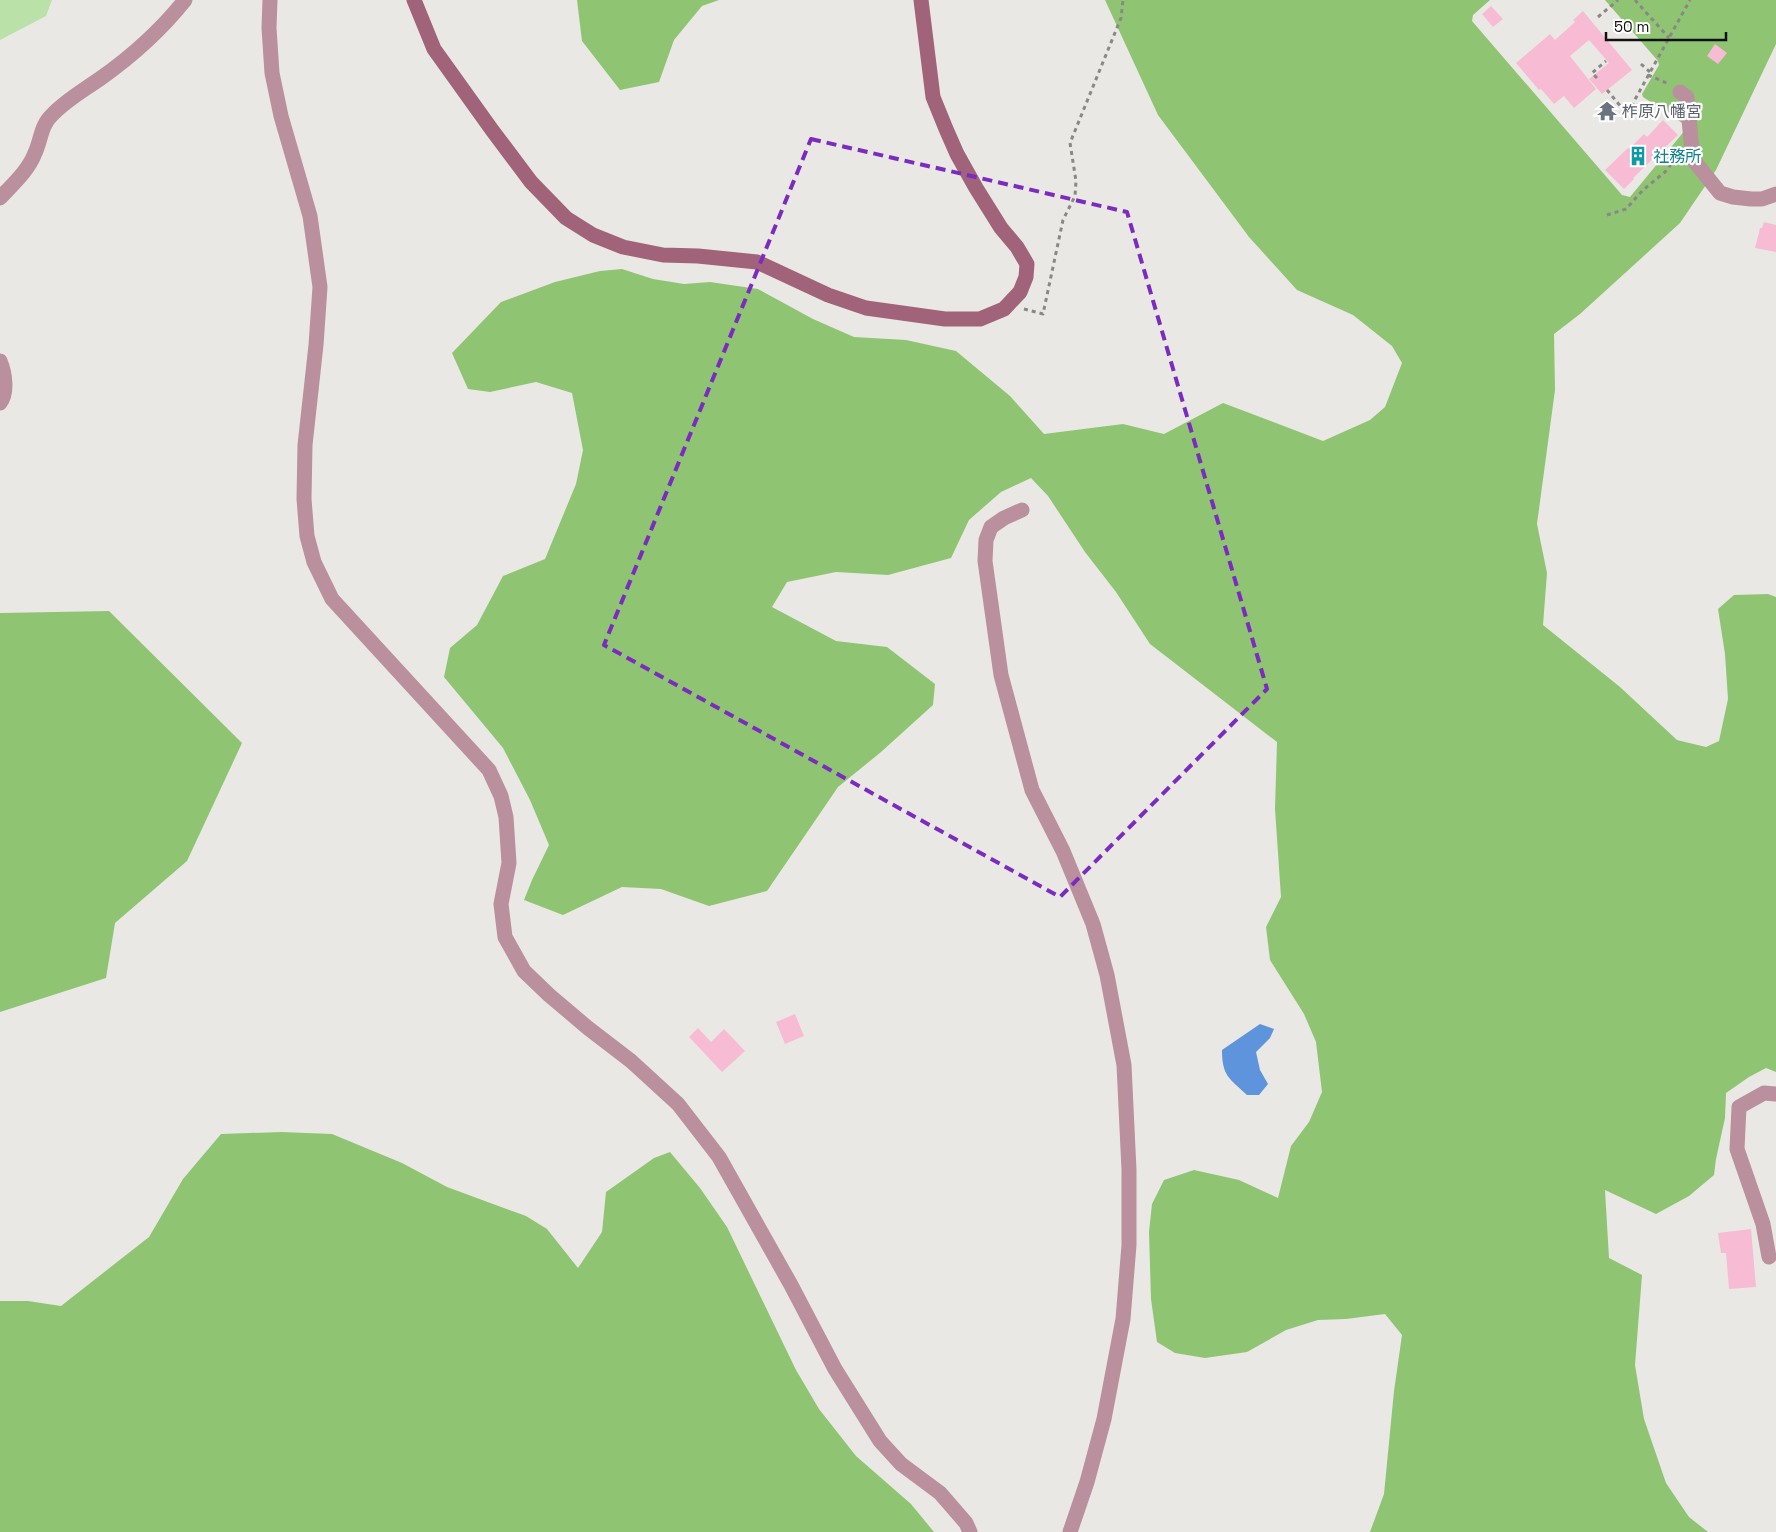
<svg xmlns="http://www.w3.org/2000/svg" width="1776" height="1532" viewBox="0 0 1776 1532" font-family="'Space Grotesk','Noto Sans JP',sans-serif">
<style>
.green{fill:#bae1a7}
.forest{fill:#8fc473}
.water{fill:#5d94dc}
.building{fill:#f7bcd3}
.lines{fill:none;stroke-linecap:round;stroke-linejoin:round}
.path{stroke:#8a8886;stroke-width:3;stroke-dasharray:4 4;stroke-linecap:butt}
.street{stroke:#ba8f9e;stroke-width:15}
.secondary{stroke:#a0637a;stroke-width:15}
.marked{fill:none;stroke:#7b2cbf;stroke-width:4;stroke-dasharray:10 6;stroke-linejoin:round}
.labels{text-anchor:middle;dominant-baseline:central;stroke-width:4.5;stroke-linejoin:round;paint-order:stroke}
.worship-label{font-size:16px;fill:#5b616d;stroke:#fff;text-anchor:start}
.culture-label{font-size:16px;fill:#0d838f;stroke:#fff;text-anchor:start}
</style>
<rect width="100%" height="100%" fill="#eae8e4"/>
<!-- green -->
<path class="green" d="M0,0H52L46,16L0,40Z"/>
<!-- forest -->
<path class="forest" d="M577,0H719L702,6L674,40L659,82L620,90L582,41Z
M1105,0H1490L1473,15L1472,21L1622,195L1630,197L1686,129L1685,125L1643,97L1642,94L1659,65L1658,61L1605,0H1776V44L1716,170L1680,223L1580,314L1554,334L1555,390L1537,524L1547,573L1543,625L1620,687L1677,740L1706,747L1719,741L1728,699L1725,654L1718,609L1734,595L1768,594L1776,597V1072L1766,1068L1749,1077L1726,1093L1725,1118L1716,1159L1714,1175L1689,1196L1656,1214L1605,1190L1609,1258L1642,1275L1635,1365L1644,1419L1666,1483L1689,1517L1708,1532H1370L1384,1494L1394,1391L1402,1335L1385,1314L1346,1319L1318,1320L1286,1330L1247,1352L1205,1358L1175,1353L1157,1342L1151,1299L1149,1232L1152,1204L1164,1180L1194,1170L1239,1180L1278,1198L1291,1146L1309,1122L1322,1092L1316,1042L1304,1014L1270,960L1266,927L1281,897L1275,809L1277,742L1150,644L1116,592L1085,552L1048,496L1031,478L1001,492L969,520L951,558L888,575L836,572L787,582L772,607L836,641L887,647L935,684L933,705L881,752L838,787L767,891L709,906L661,889L622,887L563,915L524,900L532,880L549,845L530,800L503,748L444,677L450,648L477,625L503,576L545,559L576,484L583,450L572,393L536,382L490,392L468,389L452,353L501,302L555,282L600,271L622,269L653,279L684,284L710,282L758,289L813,319L854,337L906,340L956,351L1010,396L1044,434L1123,424L1164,434L1223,403L1323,441L1370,420L1385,407L1402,363L1392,346L1353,315L1297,290L1249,237L1158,115Z
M109,611L242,743L187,861L115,923L106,978L0,1012V613Z
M281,1132L332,1134L402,1163L447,1187L526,1216L547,1229L578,1268L602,1232L606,1192L654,1158L670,1152L700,1188L727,1227L796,1370L819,1409L856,1456L911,1504L934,1532H0V1301H28L61,1306L149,1237L183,1179L221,1134Z"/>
<!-- water -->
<path class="water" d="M1260,1024L1274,1029L1270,1038L1256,1052L1260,1070L1268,1084L1259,1095H1247C1229,1078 1222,1076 1222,1050Z"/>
<!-- building -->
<path class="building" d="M1491,6L1503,19L1493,27L1482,14Z
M1583,11L1632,70L1602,94L1589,79L1609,63L1589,40L1570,56L1596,89L1574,108L1564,96L1554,104L1541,89L1539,90L1516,63L1550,34L1555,40L1575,22L1573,20Z
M1715,44L1727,53L1718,64L1707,56Z
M1663,120L1678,135L1633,178L1634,179L1624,189L1605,170L1628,148L1629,149L1644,134L1647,137Z
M1764,222L1776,225V252L1755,248L1760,228H1762Z
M795,1014L804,1036L785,1044L776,1022Z
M698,1028L711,1042L724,1029L745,1051L722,1072L689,1037Z
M1751,1229L1756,1287L1729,1289L1726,1253H1721L1718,1233Z"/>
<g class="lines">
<!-- path -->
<path class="path" d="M1635,0L1669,38
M1598,17L1618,0
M1641,64L1650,72
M1648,75L1669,84
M1597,78L1592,73L1606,61
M1607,90L1627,114L1690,0
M1607,215L1626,209L1643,190L1665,172L1679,154
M1024,309L1043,314L1063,220L1075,196L1076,181L1070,143L1121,18L1123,0"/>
<!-- street -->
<path class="street" d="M270,0L269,28L272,73L281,116L310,216L320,287L316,345L305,445L304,499L307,536L314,562L332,599L489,770L501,796L506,817L509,863L501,904L505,937L524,971L549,995L588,1028L631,1061L678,1104L719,1157L791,1285L835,1369L880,1441L901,1464L940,1493L966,1523L970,1532
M1680,92L1687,97L1691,141L1695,162L1720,193L1733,197L1751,199H1762L1776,194
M0,198C13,184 28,171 35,153C41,140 41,125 52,115C66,100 84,90 101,78C132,56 161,30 185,0
M0,361C5,373 8,393 0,403
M1022,510L1004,518L991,527L986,540L985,561L1001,675L1032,790L1063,851L1093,924L1107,975L1124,1065L1129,1170V1245L1123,1319L1104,1419L1087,1482L1070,1532
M1769,1257L1763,1224L1737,1149L1739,1107L1764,1093L1776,1094"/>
<!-- secondary -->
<path class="secondary" d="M414,0L434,49L492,130L531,182L566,218L593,235L623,247L663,255L698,256L757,262L828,295L866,308L945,319H980L1004,309L1020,292L1026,277L1027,264L1017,247L1001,228L976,188L957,154L946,129L933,97L921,0"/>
</g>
<!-- marked area -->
<path class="marked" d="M811,139L1127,212L1267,689L1060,897L604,645Z"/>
<!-- icons -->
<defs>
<symbol id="temple-bare" viewBox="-9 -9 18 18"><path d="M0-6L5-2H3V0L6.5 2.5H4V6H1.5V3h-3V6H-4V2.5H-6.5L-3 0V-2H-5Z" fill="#6b7280" stroke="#fff" stroke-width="2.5" paint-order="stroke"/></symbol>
<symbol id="building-bare" viewBox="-9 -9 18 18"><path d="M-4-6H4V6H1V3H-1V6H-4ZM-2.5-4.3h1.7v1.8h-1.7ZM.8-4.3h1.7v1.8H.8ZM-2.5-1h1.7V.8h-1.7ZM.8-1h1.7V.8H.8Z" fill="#0f9aa8" stroke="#fff" stroke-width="2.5" paint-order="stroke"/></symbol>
</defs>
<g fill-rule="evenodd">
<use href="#temple-bare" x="1593" y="97" width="28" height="28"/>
<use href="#building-bare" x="1624" y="142" width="28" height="28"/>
</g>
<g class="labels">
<!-- worship labels -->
<g class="worship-label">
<text x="1622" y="111">柞原八幡宮</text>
</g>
<!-- culture labels -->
<g class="culture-label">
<text x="1653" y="156">社務所</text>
</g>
</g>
<!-- scale -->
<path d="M1606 32v8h120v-8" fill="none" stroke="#121110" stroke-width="2.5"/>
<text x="1614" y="32" font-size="15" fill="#121110" stroke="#ffffff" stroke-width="4" paint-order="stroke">50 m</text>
</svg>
